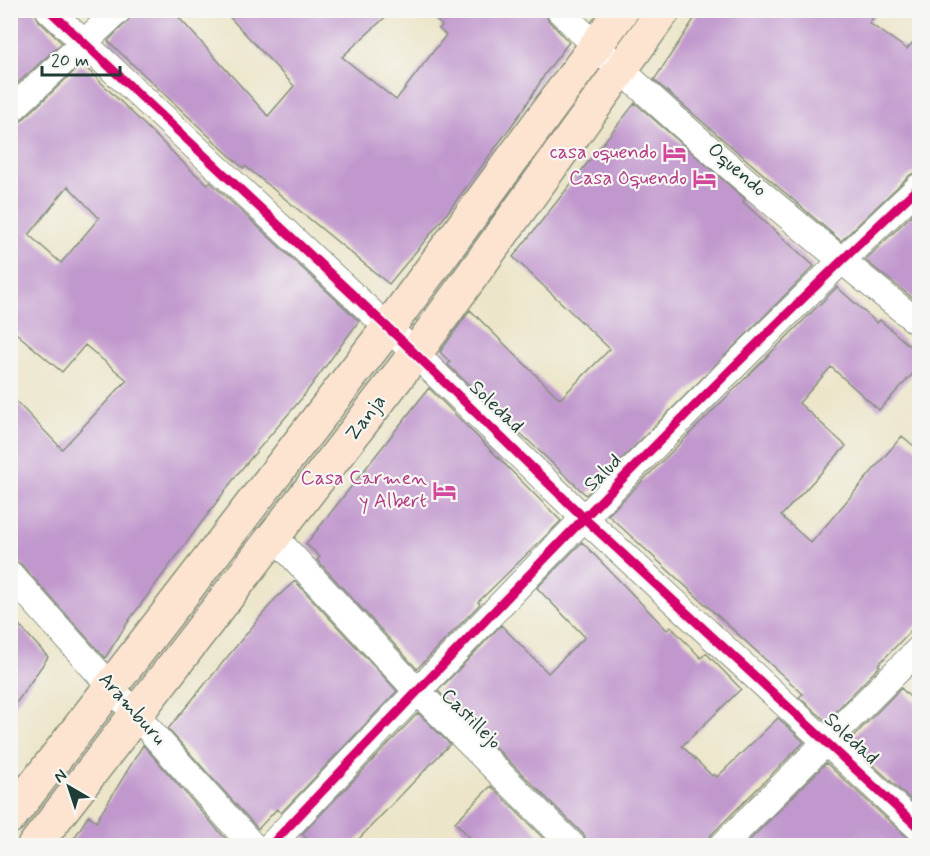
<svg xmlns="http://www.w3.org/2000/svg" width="930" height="856" viewBox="0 0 930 856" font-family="Mynerve,sans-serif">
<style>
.building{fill:#c198cd;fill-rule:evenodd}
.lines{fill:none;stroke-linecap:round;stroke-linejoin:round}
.minor-casing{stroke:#86917e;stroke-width:28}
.secondary-casing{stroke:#86917e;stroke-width:36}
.minor{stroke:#fff;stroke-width:26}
.secondary{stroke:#fde4d1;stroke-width:33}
.cycleway-casing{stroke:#f6f6f2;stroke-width:13}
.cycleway{stroke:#d6006c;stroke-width:9}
.labels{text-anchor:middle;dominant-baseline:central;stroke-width:4.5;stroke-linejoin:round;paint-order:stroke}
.hotel-label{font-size:20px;fill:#b23c85;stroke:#f6f6f2;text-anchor:end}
.street-label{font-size:20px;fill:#1f3d34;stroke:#f6f6f2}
</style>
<rect width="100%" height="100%" fill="#f6f6f2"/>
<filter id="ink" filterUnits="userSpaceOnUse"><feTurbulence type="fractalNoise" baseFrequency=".0167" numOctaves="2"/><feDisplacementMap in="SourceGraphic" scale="12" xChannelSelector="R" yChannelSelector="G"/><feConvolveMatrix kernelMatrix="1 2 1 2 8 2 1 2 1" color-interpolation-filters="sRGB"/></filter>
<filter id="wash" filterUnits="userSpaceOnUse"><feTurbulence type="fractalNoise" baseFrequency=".008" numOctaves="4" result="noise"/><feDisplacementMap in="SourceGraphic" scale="24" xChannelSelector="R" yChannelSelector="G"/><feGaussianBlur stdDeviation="1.35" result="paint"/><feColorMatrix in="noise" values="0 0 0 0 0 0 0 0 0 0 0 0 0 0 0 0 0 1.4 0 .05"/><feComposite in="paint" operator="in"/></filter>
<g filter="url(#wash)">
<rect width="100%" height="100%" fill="#ece5c9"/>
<g id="blocks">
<!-- building -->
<path class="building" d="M10,10H34L39,21L62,43L10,90Z
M138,10H172L268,116L294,86L223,10H393L342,57L396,100L446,35L439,29L442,26L427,10H544L548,20L569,42L545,74L523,110L442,220L389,284L245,166L243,168L108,41Z
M700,10H879L869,23L907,49L920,34V171L910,175L841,241L654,80Z
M82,64L193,172L208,184L210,182L359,321L302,398L239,472L130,619L105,658L21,564L10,559V395L62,449L127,380L85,345L62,372L10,328V126L20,122ZM68,186L99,218L61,263L29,235Z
M635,103L745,199L743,202L814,266L586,495L448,365L450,362L440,352L470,310L560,399L610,349L513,257Z
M920,207V304L865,260Z
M837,287L877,323L880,320L920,355V366L879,410L831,367L799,403L846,446L781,516L811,543L902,436L920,451V621L878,665L880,666L826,721L799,697L803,694L608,515Z
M429,388L561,521L478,602L480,604L417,669L317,560L320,557L306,544Z
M582,542L667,630L671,627L701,658L706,653L741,689L682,746L712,776L714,774L717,777L778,718L804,742L711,835L707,846H588L584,835L438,691L501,625L548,673L585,637L537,588Z
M295,581L397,691L281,813L277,809L258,829L168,729L275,599Z
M10,615L48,657L10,712Z
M901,688L920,707V808L848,742Z
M418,713L450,744L352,846H315L302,834Z
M143,745L232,846H69L89,815L96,822Z
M826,763L910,840L920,846H744Z
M491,786L551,846H478L455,822Z"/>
</g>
</g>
<g filter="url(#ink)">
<use href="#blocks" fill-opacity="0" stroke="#86917e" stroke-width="1.5"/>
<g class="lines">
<defs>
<path id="minor" d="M49,10L401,340L584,518L920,829
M559,10C671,121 797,225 920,324
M10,111L119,10
M274,536L417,691L573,846
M10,574L253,846
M270,846C483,622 695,398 920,186
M722,846L920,648"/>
<path id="secondary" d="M10,817L388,328L622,10
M34,846L415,354L664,10"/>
</defs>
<!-- minor casing -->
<use href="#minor" class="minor-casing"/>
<!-- secondary casing -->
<use href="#secondary" class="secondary-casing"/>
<!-- minor -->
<use href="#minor" class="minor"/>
<!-- secondary -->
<use href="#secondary" class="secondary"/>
<defs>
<path id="cycleway" d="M49,10L401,340L584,518L920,829
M270,846C483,622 695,398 920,186"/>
</defs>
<!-- cycleway casing -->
<use href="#cycleway" class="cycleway-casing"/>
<!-- cycleway -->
<use href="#cycleway" class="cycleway"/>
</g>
</g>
<!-- icons -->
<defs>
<symbol id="hotel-bare" viewBox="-9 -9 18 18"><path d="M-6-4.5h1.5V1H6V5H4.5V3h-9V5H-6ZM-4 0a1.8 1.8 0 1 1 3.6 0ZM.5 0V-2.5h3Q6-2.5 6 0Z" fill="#d1479c" stroke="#f6f6f2" stroke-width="2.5" paint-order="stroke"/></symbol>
</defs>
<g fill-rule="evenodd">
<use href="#hotel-bare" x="658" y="136" width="33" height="33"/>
<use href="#hotel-bare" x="688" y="162" width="33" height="33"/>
<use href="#hotel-bare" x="428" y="474" width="33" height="33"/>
</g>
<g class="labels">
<!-- hotel labels -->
<g class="hotel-label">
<text x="657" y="152">casa oquendo</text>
<text x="687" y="178">Casa Oquendo</text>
<text x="427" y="478">Casa Carmen<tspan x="427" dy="23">y Albert</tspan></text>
</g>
<!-- street labels -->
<g class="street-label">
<text transform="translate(737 170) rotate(41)">Oquendo</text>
<text transform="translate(496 407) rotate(44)">Soledad</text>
<text transform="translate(366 418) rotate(-52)">Zanja</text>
<text transform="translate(603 473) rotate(-45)">Salud</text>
<text transform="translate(132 709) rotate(48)">Aramburu</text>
<text transform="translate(471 719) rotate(45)">Castillejo</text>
<text transform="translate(851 739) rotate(43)">Soledad</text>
</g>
</g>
<!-- margin -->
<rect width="930" height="856" fill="none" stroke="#f6f6f2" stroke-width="36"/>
<!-- north arrow -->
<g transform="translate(69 787) rotate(321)" stroke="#f6f6f2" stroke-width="4.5" paint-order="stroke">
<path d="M0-4.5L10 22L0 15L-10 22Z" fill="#1f3d34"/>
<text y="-9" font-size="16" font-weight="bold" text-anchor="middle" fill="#1f3d34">N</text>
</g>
<!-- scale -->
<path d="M42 66v9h78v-9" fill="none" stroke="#1f3d34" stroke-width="3"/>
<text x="51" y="66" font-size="18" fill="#1f3d34" stroke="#f6f6f2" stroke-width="4.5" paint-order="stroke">20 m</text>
</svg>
